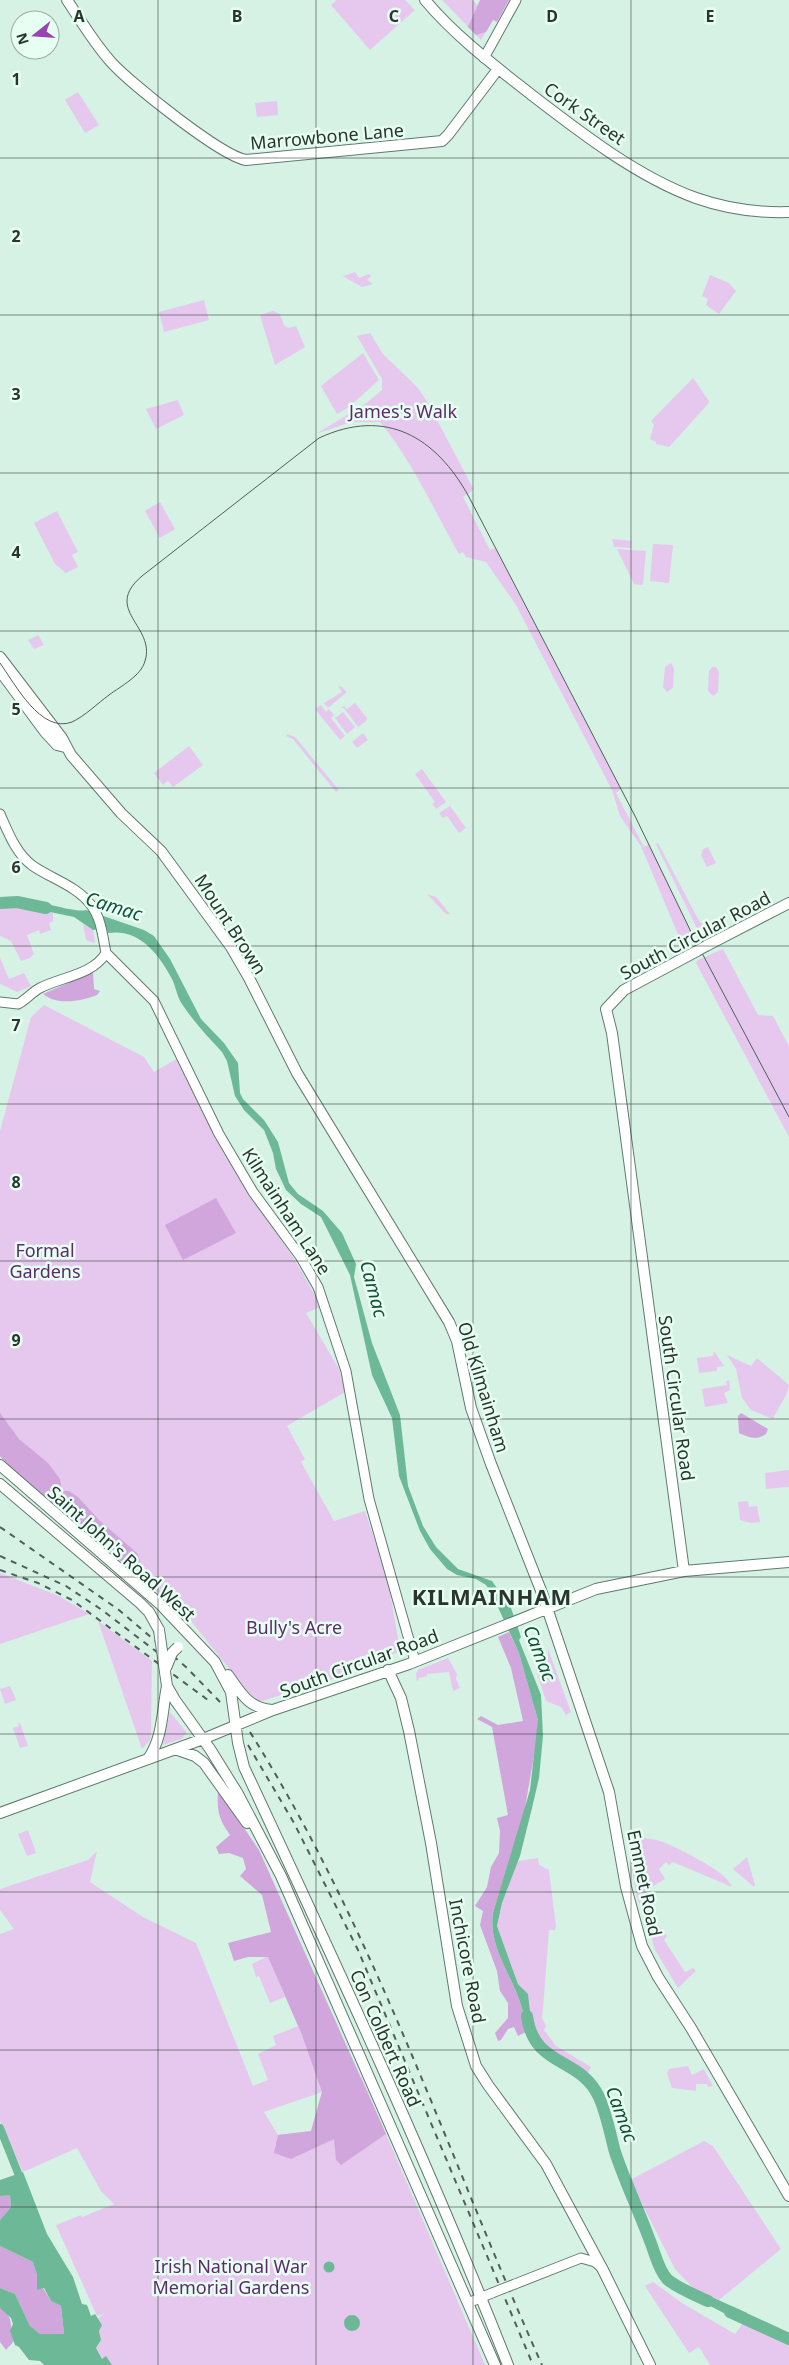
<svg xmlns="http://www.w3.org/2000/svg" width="789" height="2365" viewBox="0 0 789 2365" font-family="'Noto Sans',sans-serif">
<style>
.green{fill:#e6c8ee;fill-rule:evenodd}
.forest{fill:#d0a6dc}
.water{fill:#6db897}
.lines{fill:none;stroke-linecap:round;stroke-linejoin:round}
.canal{stroke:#6db897;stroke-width:8}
.river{stroke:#6db897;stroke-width:12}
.tertiary-casing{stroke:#617a6e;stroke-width:11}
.secondary-casing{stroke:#617a6e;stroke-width:12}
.tertiary{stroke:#fff;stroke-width:9}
.secondary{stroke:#fff;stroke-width:10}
.tram{stroke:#515f58;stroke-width:1}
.rail{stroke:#515f58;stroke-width:2;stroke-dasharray:6 6;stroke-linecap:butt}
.tertiary-bridge-casing{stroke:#617a6e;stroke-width:11;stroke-linecap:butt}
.secondary-bridge-casing{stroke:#617a6e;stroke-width:12;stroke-linecap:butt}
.tertiary-bridge{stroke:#fff;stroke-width:9}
.secondary-bridge{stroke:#fff;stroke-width:10}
.grid{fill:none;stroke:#2a352f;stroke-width:1;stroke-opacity:0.55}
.labels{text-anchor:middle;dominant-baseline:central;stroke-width:5;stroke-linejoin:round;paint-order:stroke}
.street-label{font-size:18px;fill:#2a352f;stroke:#e7fef3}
.park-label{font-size:18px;fill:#5e2a6b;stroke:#e7fef3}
.water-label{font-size:19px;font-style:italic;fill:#134f39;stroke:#e7fef3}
.district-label{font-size:22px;font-weight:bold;letter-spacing:1px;fill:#2a352f;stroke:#e7fef3}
.grid-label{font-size:16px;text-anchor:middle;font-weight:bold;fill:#2a352f;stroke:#e7fef3;stroke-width:5;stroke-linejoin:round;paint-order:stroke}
</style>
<rect width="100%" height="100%" fill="#d6f2e4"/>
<!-- green -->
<path class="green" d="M337,0H405L415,10L370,50L331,5Z
M442,0H472L493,20L481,40Z
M78,92L99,125L85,133L65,100Z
M277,101L278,115L257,117L255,103Z
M355,272L359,278L369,274L371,276L367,280L373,284L362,287L343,276Z
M710,275L729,283L736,291L719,314L706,305L708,299L702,296Z
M204,300L209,320L164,332L159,312Z
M273,311L280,314L284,325L288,328L296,326L305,347L275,365L260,315Z
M370,333L383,354L418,388L428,403L473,488L472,491L463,497L490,550L495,548L621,789L616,793L644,847L649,844L696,942L684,949L641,846L620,816L612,790L516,605L486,562L466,557L463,552L459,554C433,509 413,462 380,422H351L316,434L365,404L382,390V379L357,336Z
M363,353L379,380L349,407L337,414L321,386Z
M693,378L709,401L708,404L669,447L656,444V442L650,439L654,424L651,421Z
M178,400L184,415L156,429L146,409Z
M160,502L175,529L160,538L145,511Z
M57,511L78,552L72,555L78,567L66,573L55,564L34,523Z
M612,539L632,541L631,548L614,547Z
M653,544L673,545L669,583L650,581Z
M617,549L646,551L643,585L634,584Z
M38,635L44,645L34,649L28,640Z
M671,663L674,668L673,688L667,692L663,687L665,667Z
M712,667H716L719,672L718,692L713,696L708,691L709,671Z
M338,686L342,687L347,692L328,708L324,703L342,692Z
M355,703L367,718L366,721L358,727L344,708H341L344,706L347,709Z
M321,705L326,712L329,709L334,715L331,718L345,736L340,740L315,709Z
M343,712L355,727L347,734L335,718Z
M363,733L368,740L357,748L352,742Z
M287,734L295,737L339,790L336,792L293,739L286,736Z
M189,746L203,765L173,787L168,781L163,785L154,773Z
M422,769L446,802L436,809L432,804L435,802L415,774Z
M450,806L466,828L459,833L447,816L443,818L439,813Z
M658,843L698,919L709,933L702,939L656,844Z
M708,847L716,863L707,867L701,855L703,849Z
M427,894L436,897L450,914H446Z
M16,905L53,913V921L49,923L51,930L40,934L39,930L27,935L34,954L30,958L21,961L11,941L0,936V906Z
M83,924L93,930L95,943L86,940Z
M723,949L758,1015L773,1016L789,1046V1137L696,963L698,960Z
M0,958L9,979L24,973L31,986L17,992L0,984Z
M44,1005L144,1057L154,1072L178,1058C199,1104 221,1148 248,1190C273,1229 301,1264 320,1307L306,1313L339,1369L345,1392L287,1426L305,1459L301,1462L334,1521L365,1511L388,1580L400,1651L334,1679L262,1701H255L191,1621L8,1465L0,1456V1131L31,1017Z
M714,1351L724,1366L717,1367V1371L699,1373L697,1358L713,1356Z
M727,1355L751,1366L757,1358L789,1385C788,1396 778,1407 773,1419L751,1410L742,1398L736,1369Z
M729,1380L730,1390L724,1393L728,1403L705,1407L702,1389L727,1385L726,1381Z
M789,1470V1487L766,1489L765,1473Z
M748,1501L749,1507L757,1506L760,1522L751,1523L740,1520L738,1502Z
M0,1573L59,1596L89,1614L0,1644Z
M98,1621L152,1661L151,1734L150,1740L142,1749Z
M548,1649L571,1712L566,1715L561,1707L546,1701L536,1670L548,1656Z
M448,1658L457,1674L456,1679L460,1688L453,1691L449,1672L427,1674V1676L419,1678L417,1682L416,1674L418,1670Z
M10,1686L16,1700L5,1704L0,1689Z
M170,1712L187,1733L181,1739L163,1745Z
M18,1723H20L28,1746L20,1748L13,1728L19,1726Z
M28,1830L36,1853L27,1856L18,1834Z
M635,1837C645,1838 654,1839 663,1842C678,1848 728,1872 732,1887L673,1862L669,1865L666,1862L659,1869L665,1879L645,1891L655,1912L644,1916L637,1897L628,1845L630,1839Z
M97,1851L90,1882L143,1917L196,1943L253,2086L268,2080L258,2054L276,2045L273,2036L298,2026L302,2035L362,2078L485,2365H112L106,2357L103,2360L96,2348L101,2340L99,2331L102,2325L98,2318L105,2314L97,2316L56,2225L81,2215L82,2217L114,2204L101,2191L77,2148L23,2172L0,2121V1934L14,1929L0,1910V1889L88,1860ZM322,2092L311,2131L278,2135L264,2112Z
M747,1857L755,1885L754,1887L733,1869Z
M538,1858L539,1865L549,1870L556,1926L555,1930H549L543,2009L542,2018L546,2026L544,2030L556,2046L591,2067L588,2073C567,2063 538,2053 531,2027C527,2012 533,1995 518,1984L497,1926L502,1903L518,1861Z
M653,1918L667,1936L664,1940L685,1972L693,1968L696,1971L678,1988L655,1950L648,1926L653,1924L651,1920Z
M268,1956L285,1997L270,2003L259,1976L256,1977L252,1964Z
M688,2066L692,2075L704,2069L713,2086L708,2087L707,2084H696V2091L672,2088L667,2073L669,2069Z
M704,2141L713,2146L781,2249L719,2300L694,2289L675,2269L630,2180Z
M653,2282L682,2303L735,2334L743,2323L789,2345V2365H710L699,2347L689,2353L645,2286Z"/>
<!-- forest -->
<path class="forest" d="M480,0H509L497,22L493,20L486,32L476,35L468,27Z
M93,972L94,989L100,991L97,995C81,1001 58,1006 43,994Z
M216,1198L236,1233L183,1260L165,1225Z
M0,1413L19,1439L48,1463L60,1479L62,1491H69L78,1497L99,1520L138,1554L140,1561L138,1568L132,1571L8,1465L0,1456Z
M741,1413L768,1429L766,1434C756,1441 748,1437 739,1433L738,1416Z
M509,1632L519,1653L535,1709L538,1720L537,1739L524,1813L493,1913C488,1947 512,1975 521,2005C524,2014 524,2023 528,2031L518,2036L514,2027L508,2029L501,2040L498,2041L495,2033L508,2018V2003L500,1991L497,1971L480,1925L483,1911L475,1906L487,1887L491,1867L499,1853L500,1831L497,1818L508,1815L492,1727L477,1719L481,1716L498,1725L523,1721L511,1668L498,1637Z
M218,1790L259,1850L386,2134L341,2165L336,2160L334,2139L291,2159L274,2153L278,2135L311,2131L322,2092L302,2035L268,1957H248L234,1961L228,1943L271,1932L262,1895L240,1876L246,1869L243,1858L229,1853L219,1854L216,1847L230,1835C218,1818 217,1810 218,1790Z
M10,2194L11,2207L0,2220V2196Z
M0,2246L33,2262L37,2275V2290L43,2288L51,2301L61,2306L64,2334L40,2335L30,2326L15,2294L0,2288Z
M0,2308C15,2316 9,2328 14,2341L6,2350L0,2342Z"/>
<!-- water -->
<path class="water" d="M34,900C43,903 79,913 86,910L144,930L154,936L170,959L201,1019L224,1043L238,1063L240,1093L243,1099L264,1120L278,1142L289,1183L298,1194L323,1211L342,1233L356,1264L354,1277L372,1343L400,1415L408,1486L423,1526L436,1547L458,1569L492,1581L511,1608L521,1637L519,1640L541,1695L543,1736L539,1778L532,1808L520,1856L502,1903L497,1926L518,1984L528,1994L532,2030L528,2031C524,2023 524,2014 521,2005C512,1975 488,1947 493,1913L530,1790L538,1720L519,1653L491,1592L486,1585L476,1579L457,1575L447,1569L430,1549L420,1531L399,1476L392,1418L372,1375L350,1275L321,1217L301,1204L286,1190L276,1169L273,1153L264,1130L244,1110L235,1096L227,1061L222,1052C208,1037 193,1021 182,1004C177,997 176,987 172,979C159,954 139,928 108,933L106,928L93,930L74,917L26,907Z
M23,2172L47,2234L73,2277L82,2304L87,2305L91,2316L95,2314L102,2325L99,2331L101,2340L96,2348L102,2359L106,2356L112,2365H44L40,2361L29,2360L19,2347L15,2345L10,2331L13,2324L11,2318L0,2308V2288L15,2294L30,2326L40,2334H64L61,2306L51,2301L44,2288L37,2290V2275L33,2262L0,2246V2220L11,2207L10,2195L0,2196V2180Z
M323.5 2267a5.5 5.5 0 1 1 11 0a5.5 5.5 0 1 1-11 0Z
M694,2289L747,2313L743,2323L691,2296Z
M344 2323a8 8 0 1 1 16 0a8 8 0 1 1-16 0Z"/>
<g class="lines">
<!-- canal -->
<path class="canal" d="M0,2128L22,2183"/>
<!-- river -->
<path class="river" d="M0,903L17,902L46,908
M527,2016C534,2068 580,2056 599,2097C607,2115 610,2134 615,2152C625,2182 639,2211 650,2241C655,2253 658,2269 667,2279C677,2288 695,2295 708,2301
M730,2312L789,2339"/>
<defs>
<path id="tertiary" d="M484,58L516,0
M0,814C8,832 16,854 33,866C52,879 77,886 91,905C101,917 103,938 106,953
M106,953L154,1001L219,1134L253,1192L300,1256L318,1287L346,1371L369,1499L415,1661
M0,1002L18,1004C26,1000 32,992 40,988C61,977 93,975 106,953
M515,2284L581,2258L595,2262L602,2268
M468,2303L492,2293"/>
<path id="secondary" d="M67,0C81,21 94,43 111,62C130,83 221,156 246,160L442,141L448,135L498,69
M425,0C456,37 495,66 533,96C581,133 638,177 696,198C727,209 757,213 789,212
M0,657L62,738L71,755L121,813L161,851L231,947L249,978L297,1073L449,1322L457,1341L471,1408L491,1464L542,1593L609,1792L626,1887L642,1946L658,1977L691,2028L789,2196
M0,671L45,732L57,745L65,747
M706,946L789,903
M0,1465L161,1605L215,1662L231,1692L238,1743L244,1767C336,1964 428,2162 508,2365
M0,1484L140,1603L149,1612L159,1630
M684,1571L612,1033L606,1009L624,990L697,951
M388,1670L401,1698L409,1731L431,1843L457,2006L476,2066L488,2085L546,2164L602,2268L650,2365
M165,1672L167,1686L175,1700L210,1749L238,1794L281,1876L495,2365
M228,1675C241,1693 248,1708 272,1710
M175,1749L195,1756L204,1763L247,1823
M148,1759C163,1738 162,1711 167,1686
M0,1813L203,1739L273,1710L409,1664L596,1589L684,1571L789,1562"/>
</defs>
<!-- tertiary casing -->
<use href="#tertiary" class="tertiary-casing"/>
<!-- secondary casing -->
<use href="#secondary" class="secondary-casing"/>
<!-- tertiary -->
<use href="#tertiary" class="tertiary"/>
<!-- secondary -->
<use href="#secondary" class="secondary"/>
<!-- tram -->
<path class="tram" d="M0,663C15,684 41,734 72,722C85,716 98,703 109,695C121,686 141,676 145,661C156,626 102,610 142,576L319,438C386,407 436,437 469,497L635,816L694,938L789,1117"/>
<!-- rail -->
<path class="rail" d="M0,1527L119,1610L186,1667L220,1702
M0,1556L66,1586L102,1610L170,1662
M0,1570L38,1583L72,1600L212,1703
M250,1732C374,1930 447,2153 542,2365
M248,1745L294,1823L358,1950L533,2365"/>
<defs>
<path id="tertiary-bridge" d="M492,2293L515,2284"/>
<path id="secondary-bridge" d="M697,951L706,946
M159,1630L165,1672
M166,1668L172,1653L178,1647"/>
</defs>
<!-- tertiary-bridge casing -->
<use href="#tertiary-bridge" class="tertiary-bridge-casing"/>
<!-- secondary-bridge casing -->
<use href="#secondary-bridge" class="secondary-bridge-casing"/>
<!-- tertiary-bridge -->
<use href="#tertiary-bridge" class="tertiary-bridge"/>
<!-- secondary-bridge -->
<use href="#secondary-bridge" class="secondary-bridge"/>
</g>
<!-- grid -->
<path class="grid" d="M158,0V2365M316,0V2365M473,0V2365M631,0V2365M0,158H789M0,315H789M0,473H789M0,631H789M0,788H789M0,946H789M0,1104H789M0,1261H789M0,1419H789M0,1577H789M0,1734H789M0,1892H789M0,2050H789M0,2207H789"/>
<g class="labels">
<!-- street labels -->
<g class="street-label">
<text transform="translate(585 113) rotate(35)">Cork Street</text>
<text transform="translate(327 136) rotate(-5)">Marrowbone Lane</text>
<text transform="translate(231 924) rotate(57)">Mount Brown</text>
<text transform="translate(695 935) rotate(-28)">South Circular Road</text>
<text transform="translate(287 1211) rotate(57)">Kilmainham Lane</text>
<text transform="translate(484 1387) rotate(73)">Old Kilmainham</text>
<text transform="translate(677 1398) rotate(82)">South Circular Road</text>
<text transform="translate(122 1553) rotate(42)">Saint John's Road West</text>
<text transform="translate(359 1663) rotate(-20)">South Circular Road</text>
<text transform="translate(645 1883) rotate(78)">Emmet Road</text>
<text transform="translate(468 1961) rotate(79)">Inchicore Road</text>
<text transform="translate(386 2038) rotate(66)">Con Colbert Road</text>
</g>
<!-- park labels -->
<g class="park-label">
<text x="403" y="411">James's Walk</text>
<text x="45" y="1250">Formal<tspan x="45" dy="21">Gardens</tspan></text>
<text x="294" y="1627">Bully's Acre</text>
<text x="231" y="2266">Irish National War<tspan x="231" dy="21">Memorial Gardens</tspan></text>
</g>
<!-- water labels -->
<g class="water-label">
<text transform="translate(114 906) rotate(17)">Camac</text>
<text transform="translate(374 1289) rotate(75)">Camac</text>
<text transform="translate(540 1653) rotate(69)">Camac</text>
<text transform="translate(622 2114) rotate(70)">Camac</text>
</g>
<!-- district labels -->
<g class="district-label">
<text x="492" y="1596">KILMAINHAM</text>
</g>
</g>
<g class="grid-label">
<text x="79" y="22">A</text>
<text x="237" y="22">B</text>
<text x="394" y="22">C</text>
<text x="552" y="22">D</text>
<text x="710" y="22">E</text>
<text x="16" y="85">1</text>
<text x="16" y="242">2</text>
<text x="16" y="400">3</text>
<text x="16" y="558">4</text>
<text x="16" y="715">5</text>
<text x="16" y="873">6</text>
<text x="16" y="1031">7</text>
<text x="16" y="1188">8</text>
<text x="16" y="1346">9</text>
</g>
<!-- north arrow -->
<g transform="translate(35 35) rotate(253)"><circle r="24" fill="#e7fef3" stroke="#9baea5"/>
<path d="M0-4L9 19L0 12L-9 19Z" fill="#9943b0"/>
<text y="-8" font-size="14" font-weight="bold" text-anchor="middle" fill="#2a352f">N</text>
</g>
</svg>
